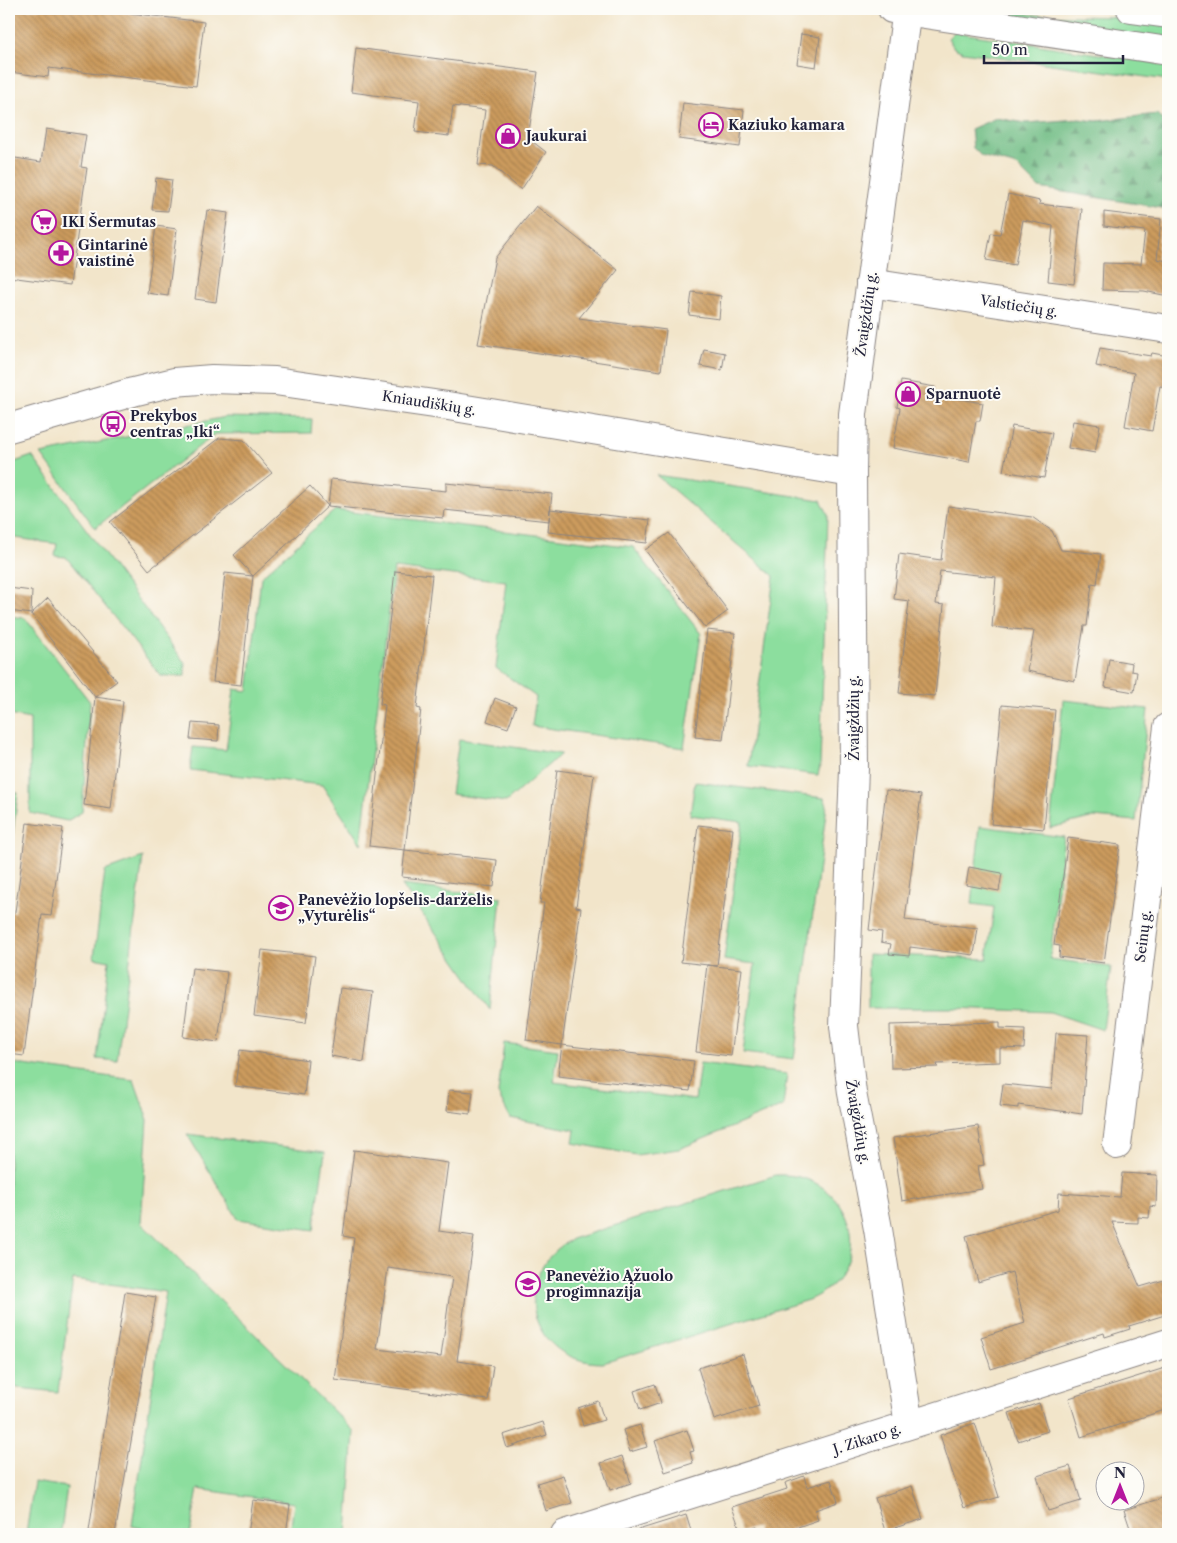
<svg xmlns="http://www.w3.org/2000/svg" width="1177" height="1543" viewBox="0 0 1177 1543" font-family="'Libre Caslon Text',serif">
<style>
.grass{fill:#8cde9e;stroke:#57806c}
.forest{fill:url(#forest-firs);stroke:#4a7060}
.building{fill:url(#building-back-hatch);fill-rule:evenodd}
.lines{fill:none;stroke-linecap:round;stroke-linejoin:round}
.minor-casing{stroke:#8a8482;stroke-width:30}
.major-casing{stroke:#8a8482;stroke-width:30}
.highway-casing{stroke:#8a8482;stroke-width:30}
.minor{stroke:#fff;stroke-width:28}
.major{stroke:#fff;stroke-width:28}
.highway{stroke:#fff;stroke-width:28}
.labels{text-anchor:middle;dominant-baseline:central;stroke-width:4;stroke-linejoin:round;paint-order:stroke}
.poi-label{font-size:14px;font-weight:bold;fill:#22223b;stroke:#fdfcf7;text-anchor:start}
.street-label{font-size:14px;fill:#22223b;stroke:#fdfcf7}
</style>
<defs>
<pattern id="forest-firs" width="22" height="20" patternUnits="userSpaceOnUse" patternTransform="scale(1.25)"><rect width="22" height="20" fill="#71bd85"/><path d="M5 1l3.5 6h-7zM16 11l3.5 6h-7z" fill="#5c996e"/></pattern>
<pattern id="building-back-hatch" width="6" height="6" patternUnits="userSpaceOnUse" patternTransform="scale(1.25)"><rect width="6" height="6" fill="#cc9b5d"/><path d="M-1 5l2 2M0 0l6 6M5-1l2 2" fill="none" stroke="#a57e4e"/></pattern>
</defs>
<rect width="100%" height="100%" fill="#fdfcf7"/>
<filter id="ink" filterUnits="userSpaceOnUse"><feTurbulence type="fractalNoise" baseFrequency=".02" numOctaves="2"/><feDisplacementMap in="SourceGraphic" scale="10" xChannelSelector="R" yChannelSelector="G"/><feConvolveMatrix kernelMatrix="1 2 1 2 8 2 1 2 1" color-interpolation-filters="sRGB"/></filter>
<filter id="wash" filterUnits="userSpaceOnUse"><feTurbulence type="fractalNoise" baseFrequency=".0096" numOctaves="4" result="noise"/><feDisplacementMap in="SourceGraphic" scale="20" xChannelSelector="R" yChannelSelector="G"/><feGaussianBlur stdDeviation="1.12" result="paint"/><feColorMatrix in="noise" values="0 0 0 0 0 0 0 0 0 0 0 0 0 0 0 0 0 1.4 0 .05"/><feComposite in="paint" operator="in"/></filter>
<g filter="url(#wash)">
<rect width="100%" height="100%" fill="#f2e5ca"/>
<!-- grass -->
<path class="grass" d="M946,9H995L1035,15L1114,17L1168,25V41Z
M954,32L1151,62L1168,67V80L963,52L954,48L948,38Z
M226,417L312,419L311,433L215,434L95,528L41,454Z
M32,456L185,663V676H161L66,557L55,556L57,544L9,537V464Z
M656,475L821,500L828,514L820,766L818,775L748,766L774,576Z
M335,510L633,547L701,634L684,748L532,726L536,697L496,668L506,581L394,568L361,844L322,785L190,770L193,747L226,750L234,689L248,691L261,577Z
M9,616L25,618L90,702L82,812L67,821L30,813V719L9,715Z
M1063,700L1148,709L1136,821L1094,817L1050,828Z
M459,739L561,754L506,802L451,794Z
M695,782L824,798L827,805L794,1059L743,1053L755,964L724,960L742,822L690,815Z
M9,792L18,793L9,865Z
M980,826L1064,837L1050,959L1111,967L1103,1030L1050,1012L955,1008H868V954L987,959L994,907L972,904Z
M143,857L117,1061L97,1059L109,961L94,958L105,871Z
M402,885L501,897L490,1010Z
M504,1043L558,1050L554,1082L695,1100L700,1063L787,1074L783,1106L679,1149L636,1155L573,1143L575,1130L510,1118L498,1094Z
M9,1063L134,1080L148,1120L141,1223L354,1431L347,1534H290L294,1503L198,1489L190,1534H153V1531L132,1526L166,1292L73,1279L58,1392L9,1387Z
M187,1134L325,1152L314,1230L238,1219Z
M776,1175C855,1171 880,1271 808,1300L603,1363C528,1363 507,1275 572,1239Z
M34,1482L67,1487L61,1531L63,1534H26Z"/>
<!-- forest -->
<path class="forest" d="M1157,114L1168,125V209L1039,188L1017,166L981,156L973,148L971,129L996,118L1026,123L1079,119L1097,121Z"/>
<g id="blocks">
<!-- building -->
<path class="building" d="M9,9H96L204,22L196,86L49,68L48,77L9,72Z
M801,34L820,37L816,67L797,64Z
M356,48L538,72L528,138L546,152L521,190L493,166L478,165L485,110L453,106L449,136L415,132L419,101L351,92Z
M683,103L744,110L740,147L679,139Z
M46,129L86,135L81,167L87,168L70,285L9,277V157L41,162Z
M156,178L172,180L168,211L152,210Z
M1008,194L1040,201L1039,204L1082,209L1074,284L1048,281L1053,226L1023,220L1015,265L986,260L991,233L1000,234Z
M536,206L618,270L579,318L666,330L661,371L478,344L495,258Z
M207,210L228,213L216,302L195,299Z
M1104,212L1161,219L1157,259L1168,261V296L1144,291L1102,290L1103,263L1141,264L1145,231L1104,226Z
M156,226L177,229L168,296L147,293Z
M692,292L721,296L719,319L689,315Z
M1100,348L1151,356L1152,353L1168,356V387L1160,386L1152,431L1125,426L1134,373L1096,366Z
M704,349L725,353L722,370L700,366Z
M901,381L935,387L934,395L983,403L980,421H976L969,462L893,448L900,408L897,407Z
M1073,421L1100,425L1095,453L1068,448Z
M1012,426L1052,433L1044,478L1003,471Z
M219,438L244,440L272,473L149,570L110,522Z
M331,479L446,491V483L552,494L549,521L444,510L443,518L328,506Z
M310,486L328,506L253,576L234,555Z
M948,506L1032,517L1052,531L1061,550L1101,554L1097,584L1092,583L1087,626H1084L1075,681L1027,671L1034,631L992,627L996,577L940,571L936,604L944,605L935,696L899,693L909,601L894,599L899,554L941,560Z
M550,509L650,520L647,543L548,532Z
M669,533L728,611L705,628L645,550Z
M395,571L432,575L417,708L421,709L405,850L369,846L385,705L380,704Z
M225,573L253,576L241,685L213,682Z
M9,588L32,591L31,614L9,611Z
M48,598L117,681L95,697L31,614Z
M707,630L735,633L723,740L695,737Z
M1109,659L1132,663L1131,671L1137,672L1134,692L1105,687Z
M95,697L123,701L111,809L84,805Z
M495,698L516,706L508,728L487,721Z
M1002,705L1055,710L1044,829L991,824Z
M192,723L219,725L218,741L190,739Z
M557,770L594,775L576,907L581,908L562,1045L526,1040L544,903H540Z
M886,790L921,795L905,920L978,928L974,955L910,947L909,956L889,954L891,944L881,942L882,932L869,930Z
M27,823L63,828L51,916L42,915L24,1056L9,1054V911L15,912Z
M698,825L733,829L717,966L681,962Z
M1068,838L1120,845L1104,963L1059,957L1060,946L1054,945Z
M405,850L497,860L494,887L402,877Z
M969,867L1002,873L999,891L966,885Z
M262,950L315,956L306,1023L254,1016Z
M707,965L742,969L731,1056L696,1052Z
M192,968L227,972L218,1042L183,1037Z
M340,988L373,992L364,1062L331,1056Z
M1000,1022V1028L1025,1029L1024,1049L1000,1048V1062L937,1064L938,1067L891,1068L890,1025Z
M1056,1033L1088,1035L1082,1114L1018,1105V1108L1000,1106L1003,1084L1052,1089Z
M562,1045L694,1061L690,1091L558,1076Z
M240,1050L308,1060L304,1095L235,1086Z
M449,1090L473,1092L470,1114L447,1111Z
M978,1126L984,1165L978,1166L982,1189L902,1201L893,1138Z
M354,1150L448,1163L439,1231L474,1236L457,1361L493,1366L488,1400L335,1380L354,1238L343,1236ZM388,1268L452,1277L441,1357L377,1349Z
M1122,1173L1157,1175L1156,1207L1150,1206L1149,1218L1138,1217V1223L1112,1222L1140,1287L1164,1280L1168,1294V1314L1129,1326L1130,1329L1105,1337L1104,1333L991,1369L981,1337L1025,1323L1012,1272L978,1282L966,1236L1058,1210L1059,1193L1120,1197Z
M125,1292L156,1297L115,1534H108L89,1531Z
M743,1354L759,1406L714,1420L698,1368Z
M1168,1367V1409L1081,1437L1069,1398Z
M655,1384L661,1403L640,1410L634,1391Z
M598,1401L604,1420L583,1426L578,1408Z
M1039,1403L1048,1431L1018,1441L1009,1413Z
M543,1422L547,1435L507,1448L503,1435Z
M975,1423L999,1497L964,1508L940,1435Z
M640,1425L647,1447L630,1452L623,1430Z
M687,1430L694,1451L690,1452L693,1463L665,1472L655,1441Z
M622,1456L631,1483L610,1490L601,1463Z
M1070,1466L1081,1501L1048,1511L1037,1476Z
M563,1475L572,1503L546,1511L537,1483Z
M804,1476L807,1487L831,1480L838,1502L815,1510L818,1520L789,1530L791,1534H759L757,1527L741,1532L732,1507L787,1489L785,1483Z
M912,1486L923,1519L885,1531L875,1498Z
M1168,1496V1534H1132L1124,1510Z
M253,1500L290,1505L286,1534H248Z
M686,1515L692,1534H636L635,1531Z"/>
</g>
</g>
<g filter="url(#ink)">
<use href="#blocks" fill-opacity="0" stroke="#8a8482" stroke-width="1"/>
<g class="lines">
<defs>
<path id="minor" d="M870,283L1168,329
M852,473L854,769L844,1026L852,1093L878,1229L909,1425
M1117,1145L1168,727
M565,1534L1168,1343"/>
<path id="major" d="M9,428L133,392L174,382L212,379L275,381L448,406L852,473L853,414L907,9"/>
<path id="highway" d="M892,9L1168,51
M1131,9L1168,14"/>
</defs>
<!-- minor casing -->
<use href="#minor" class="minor-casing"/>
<!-- major casing -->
<use href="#major" class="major-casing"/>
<!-- highway casing -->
<use href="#highway" class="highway-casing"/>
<!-- minor -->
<use href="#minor" class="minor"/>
<!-- major -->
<use href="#major" class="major"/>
<!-- highway -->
<use href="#highway" class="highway"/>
</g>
</g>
<!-- icons -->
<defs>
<symbol id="hotel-ring" viewBox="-11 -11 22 22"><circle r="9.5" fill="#fdfcf7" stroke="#b5179e" stroke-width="1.5"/><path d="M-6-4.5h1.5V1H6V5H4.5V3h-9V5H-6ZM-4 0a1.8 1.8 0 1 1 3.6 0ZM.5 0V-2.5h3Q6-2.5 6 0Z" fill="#b5179e"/></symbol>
<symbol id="shop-ring" viewBox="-11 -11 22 22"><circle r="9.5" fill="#fdfcf7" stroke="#b5179e" stroke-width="1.5"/><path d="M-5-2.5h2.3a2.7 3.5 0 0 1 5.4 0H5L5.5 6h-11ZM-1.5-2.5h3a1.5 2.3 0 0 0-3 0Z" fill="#b5179e"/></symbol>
<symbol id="supermarket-ring" viewBox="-11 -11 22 22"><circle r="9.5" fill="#fdfcf7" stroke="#b5179e" stroke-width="1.5"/><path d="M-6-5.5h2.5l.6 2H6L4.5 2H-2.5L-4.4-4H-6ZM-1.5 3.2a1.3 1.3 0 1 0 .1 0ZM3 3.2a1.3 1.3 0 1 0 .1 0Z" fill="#b5179e"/></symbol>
<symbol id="pharmacy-ring" viewBox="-11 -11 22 22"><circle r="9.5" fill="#fdfcf7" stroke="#b5179e" stroke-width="1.5"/><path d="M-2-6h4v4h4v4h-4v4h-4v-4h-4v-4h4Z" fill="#b5179e"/></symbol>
<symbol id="bus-ring" viewBox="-11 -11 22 22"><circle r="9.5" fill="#fdfcf7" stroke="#b5179e" stroke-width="1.5"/><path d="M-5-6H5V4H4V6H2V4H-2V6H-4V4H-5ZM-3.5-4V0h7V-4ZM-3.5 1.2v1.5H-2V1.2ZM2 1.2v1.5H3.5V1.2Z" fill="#b5179e"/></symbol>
<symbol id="school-ring" viewBox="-11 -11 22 22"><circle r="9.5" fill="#fdfcf7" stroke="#b5179e" stroke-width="1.5"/><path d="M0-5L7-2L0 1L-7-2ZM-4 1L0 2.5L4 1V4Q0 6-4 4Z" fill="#b5179e"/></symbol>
</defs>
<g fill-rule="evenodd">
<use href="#hotel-ring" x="697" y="111" width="28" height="28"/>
<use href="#shop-ring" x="494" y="122" width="28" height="28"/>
<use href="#supermarket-ring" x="30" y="208" width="28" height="28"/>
<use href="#pharmacy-ring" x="47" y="239" width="28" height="28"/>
<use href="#shop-ring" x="894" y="380" width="28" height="28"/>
<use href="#bus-ring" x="99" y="410" width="28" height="28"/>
<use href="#school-ring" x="267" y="894" width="28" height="28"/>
<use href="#school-ring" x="514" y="1270" width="28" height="28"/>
</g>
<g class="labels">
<!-- poi labels -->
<g class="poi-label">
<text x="728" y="125">Kaziuko kamara</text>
<text x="526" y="136">Jaukurai</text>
<text x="62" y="222">IKI Šermutas</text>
<text x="78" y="245">Gintarinė<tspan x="78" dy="16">vaistinė</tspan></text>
<text x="926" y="394">Sparnuotė</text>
<text x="130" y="416">Prekybos<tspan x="130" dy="16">centras „Iki“</tspan></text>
<text x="298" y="900">Panevėžio lopšelis-darželis<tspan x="298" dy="16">„Vyturėlis“</tspan></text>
<text x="546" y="1276">Panevėžio Ąžuolo<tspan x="546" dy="16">progimnazija</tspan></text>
</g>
<!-- street labels -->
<g class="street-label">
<text transform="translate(1019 306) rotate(9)">Valstiečių g.</text>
<text transform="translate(866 314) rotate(-82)">Žvaigždžių g.</text>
<text transform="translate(429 403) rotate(9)">Kniaudiškių g.</text>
<text transform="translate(854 718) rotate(-90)">Žvaigždžių g.</text>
<text transform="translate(1143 936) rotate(-83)">Seinų g.</text>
<text transform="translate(858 1122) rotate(80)">Žvaigždžių g.</text>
<text transform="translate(867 1439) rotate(-18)">J. Zikaro g.</text>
</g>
</g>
<!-- margin -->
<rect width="1177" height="1543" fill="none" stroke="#fdfcf7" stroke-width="30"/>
<!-- north arrow -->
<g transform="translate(1120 1486)"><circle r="24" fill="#fdfcf7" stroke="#a5a5ac"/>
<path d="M0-4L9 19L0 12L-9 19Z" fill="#b5179e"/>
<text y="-8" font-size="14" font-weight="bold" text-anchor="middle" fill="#22223b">N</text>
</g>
<!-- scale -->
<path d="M984 55v8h139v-8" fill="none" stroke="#22223b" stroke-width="2.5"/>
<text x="992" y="55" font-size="15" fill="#22223b" stroke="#fdfcf7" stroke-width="4" paint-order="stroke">50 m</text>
</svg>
